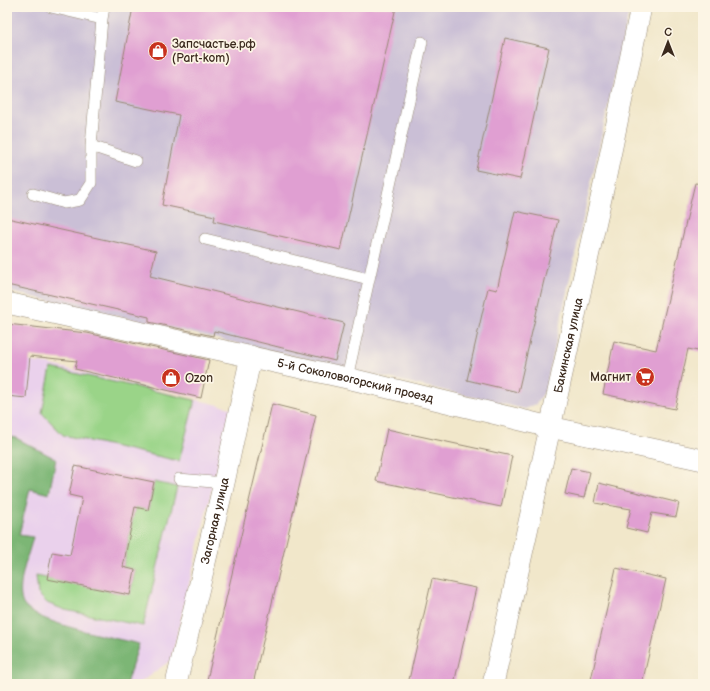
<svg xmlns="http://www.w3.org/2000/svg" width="710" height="691" viewBox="0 0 710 691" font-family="'Balsamiq Sans',sans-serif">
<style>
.built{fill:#ead1ec}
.industrial{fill:#cabfd6}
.green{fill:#9ad488;stroke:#6a7f53}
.forest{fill:#7bb674;stroke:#5b7049}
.building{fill:#e09fd2}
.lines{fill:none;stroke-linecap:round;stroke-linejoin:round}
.service-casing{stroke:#968874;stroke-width:12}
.minor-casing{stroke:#968874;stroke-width:22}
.service{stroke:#fff;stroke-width:11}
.minor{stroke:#fff;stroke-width:21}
.labels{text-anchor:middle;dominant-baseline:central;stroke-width:3.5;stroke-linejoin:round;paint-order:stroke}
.poi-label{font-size:12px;fill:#3b2a1e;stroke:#fcf5e5;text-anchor:start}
.street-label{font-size:12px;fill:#3b2a1e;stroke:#fcf5e5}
</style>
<rect width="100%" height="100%" fill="#fcf5e5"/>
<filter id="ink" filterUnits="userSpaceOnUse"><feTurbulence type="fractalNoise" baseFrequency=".025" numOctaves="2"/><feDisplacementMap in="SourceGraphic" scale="8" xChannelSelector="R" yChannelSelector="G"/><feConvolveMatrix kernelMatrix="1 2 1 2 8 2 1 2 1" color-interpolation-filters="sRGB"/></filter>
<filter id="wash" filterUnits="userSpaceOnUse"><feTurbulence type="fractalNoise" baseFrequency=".012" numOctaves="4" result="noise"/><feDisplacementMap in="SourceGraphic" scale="16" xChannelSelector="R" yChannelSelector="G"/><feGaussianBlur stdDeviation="0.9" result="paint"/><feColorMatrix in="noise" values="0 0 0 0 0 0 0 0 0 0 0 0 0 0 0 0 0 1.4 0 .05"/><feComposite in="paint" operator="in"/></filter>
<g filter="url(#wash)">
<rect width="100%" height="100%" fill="#f1e7ca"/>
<!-- built -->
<path class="built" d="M7,359L48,364L231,408L171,660L138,684H7Z"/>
<!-- industrial -->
<path class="industrial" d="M7,7H630L545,391L536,404L525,409L7,291Z"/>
<!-- green -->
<path class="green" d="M51,368L195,400L179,461L63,435L42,413Z
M154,482L177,487L143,626L65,610L47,603L38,594L36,576L130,595L135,570L123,567L135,507L148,510Z"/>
<!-- forest -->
<path class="forest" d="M7,436L16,438L56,459L49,494L30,489L19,535L33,537C29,554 15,587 23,604C33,623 116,638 139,644L126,684H7Z"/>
<g id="blocks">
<!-- building -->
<path class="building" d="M133,7H396L341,250L214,221L215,216L162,205L179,115L115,102Z
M505,38L549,48L520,179L476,170Z
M695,183L703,184V352L688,349L675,409L603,394L614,341L656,350Z
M515,211L558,220L518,392L467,380L488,288L497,290Z
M7,218L156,251L150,276L344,323L335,361L214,331L213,336L149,322V317L7,285Z
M7,324L87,333L209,360L201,398L75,369L77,361L30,356L26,398L7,396Z
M272,404L316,415L253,684H206Z
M387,429L512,456L501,507L376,481Z
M75,466L154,482L148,510L135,507L123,567L135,570L130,595L47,579L52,552L70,555L82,498L69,495Z
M571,468L590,472L584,498L565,494Z
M599,483L679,503L676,517L652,513L647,533L626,528L631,509L595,503Z
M616,568L666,579L642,684H590Z
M432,579L476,588L454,684H408Z"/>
</g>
</g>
<g filter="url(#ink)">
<use href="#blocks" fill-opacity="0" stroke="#968874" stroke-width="1"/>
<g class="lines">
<defs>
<path id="service" d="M51,7L102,19
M104,7L102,19L91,146L136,161
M33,194L64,203L80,200L91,183V146
M205,239L369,279
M347,378L422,42
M179,479L224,483"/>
<g id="minor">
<path id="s1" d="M7,303L347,378L550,427L703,460"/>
<path id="s2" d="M176,684L224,483L251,356"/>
<path id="s3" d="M493,684L604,185L641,7"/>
</g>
</defs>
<!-- service casing -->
<use href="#service" class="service-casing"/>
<!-- minor casing -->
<use href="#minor" class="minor-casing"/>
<!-- service -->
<use href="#service" class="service"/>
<!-- minor -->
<use href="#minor" class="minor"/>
</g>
</g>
<!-- icons -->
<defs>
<symbol id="shop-disc" viewBox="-11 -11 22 22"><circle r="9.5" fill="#c8321e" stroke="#fcf5e5"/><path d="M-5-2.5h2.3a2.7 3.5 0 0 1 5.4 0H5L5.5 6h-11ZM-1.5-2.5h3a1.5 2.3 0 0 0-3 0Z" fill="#fff"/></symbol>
<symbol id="supermarket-disc" viewBox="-11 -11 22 22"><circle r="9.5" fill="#c8321e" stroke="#fcf5e5"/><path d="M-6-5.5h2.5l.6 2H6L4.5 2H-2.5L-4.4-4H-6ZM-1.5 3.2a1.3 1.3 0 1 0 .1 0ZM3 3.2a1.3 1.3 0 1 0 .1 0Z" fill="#fff"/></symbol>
</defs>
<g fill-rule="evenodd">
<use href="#shop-disc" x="147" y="40" width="22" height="22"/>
<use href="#supermarket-disc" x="634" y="366" width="22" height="22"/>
<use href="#shop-disc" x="160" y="367" width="22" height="22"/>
</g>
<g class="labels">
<!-- poi labels -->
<g class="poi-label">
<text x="172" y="44">Запсчастье.рф<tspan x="172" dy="14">(Part-kom)</tspan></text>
<text x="631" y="377" text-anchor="end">Магнит</text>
<text x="185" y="378">Ozon</text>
</g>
<!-- street labels -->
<g class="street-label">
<text stroke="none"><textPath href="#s3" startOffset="347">Бакинская улица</textPath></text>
<text stroke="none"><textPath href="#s1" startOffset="357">5-й Соколовогорский проезд</textPath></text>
<text stroke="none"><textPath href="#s2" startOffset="168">Загорная улица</textPath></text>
</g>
</g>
<!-- margin -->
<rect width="710" height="691" fill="none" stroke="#fcf5e5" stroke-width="24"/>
<!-- north arrow -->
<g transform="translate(668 42)" stroke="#fcf5e5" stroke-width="3" paint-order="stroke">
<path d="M0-3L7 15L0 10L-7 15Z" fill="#3b2a1e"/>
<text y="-6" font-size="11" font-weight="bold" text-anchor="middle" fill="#3b2a1e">С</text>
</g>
</svg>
